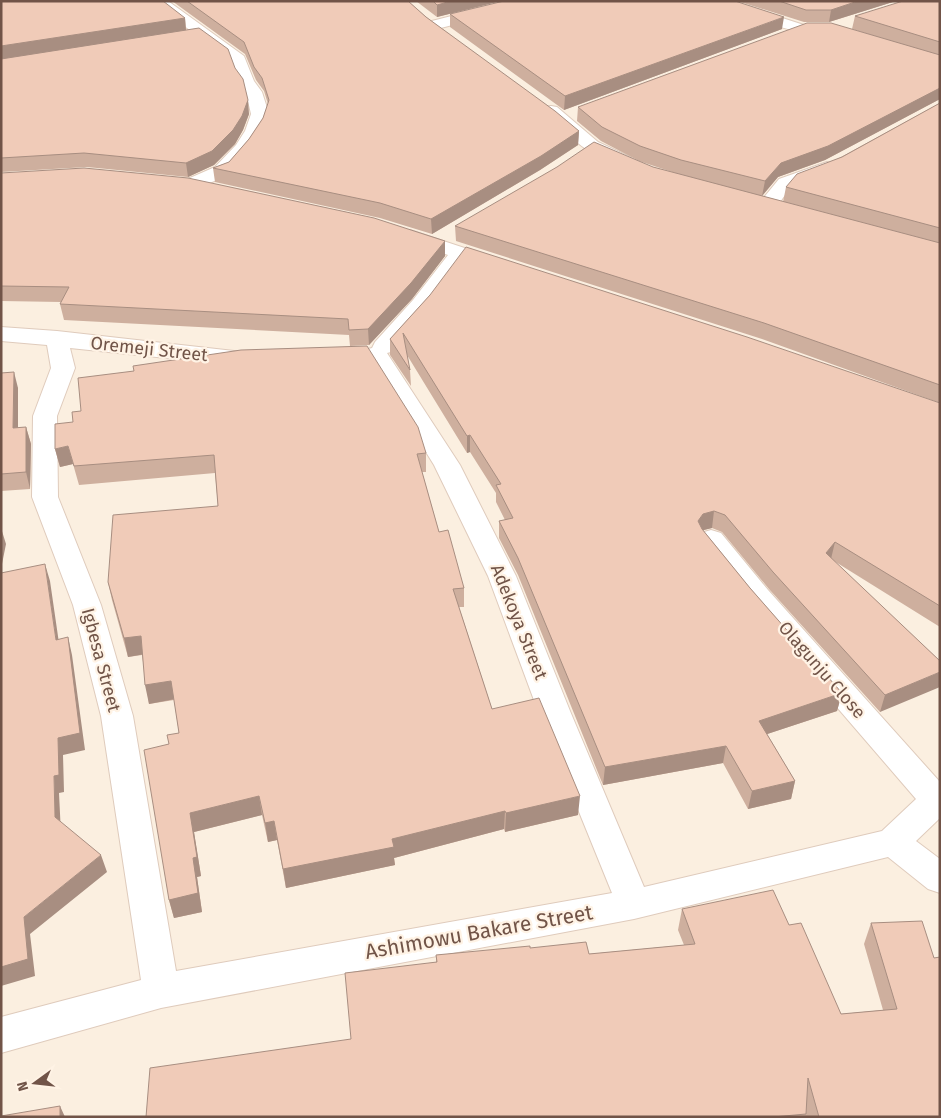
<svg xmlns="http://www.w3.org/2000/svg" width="941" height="1118" viewBox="0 0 941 1118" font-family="'Fira Sans',sans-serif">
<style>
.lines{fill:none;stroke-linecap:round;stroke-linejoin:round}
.street-casing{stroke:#dfcbbc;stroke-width:2}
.street{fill:#fff;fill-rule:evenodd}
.wall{fill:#ceaf9e}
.shaded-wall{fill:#a88e81}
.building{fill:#f0cbb8;stroke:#a88e81}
.labels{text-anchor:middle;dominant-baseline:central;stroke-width:4.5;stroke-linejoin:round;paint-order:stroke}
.street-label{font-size:18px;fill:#715448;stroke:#fff3e5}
.near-street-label{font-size:21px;fill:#715448;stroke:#fff3e5}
</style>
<rect width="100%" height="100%" fill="#fbefe0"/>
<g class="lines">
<defs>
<path id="street" d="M151,1H168L244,56L254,81L262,92L269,114L263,131L252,148L229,175L190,191L183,189L181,185L183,181L215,167L236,145L245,131L251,114L246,92L238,81L231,61Z
M510,1H536L534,4L433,30L425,25L428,22Z
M707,1H730L804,25H833L841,30C828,48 729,11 709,4Z
M551,106L557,107L598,142L630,157L633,161L630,165C604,171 564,131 545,115L542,111L545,107Z
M827,162L833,164L836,168L833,172C821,176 803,180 793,187C780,196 779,215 760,210L757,206L779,179Z
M410,230L504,261L507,265L504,269L497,271L465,261L429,310L391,352L387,353L460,465L516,576L570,711L644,887L882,831L916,799L748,604L701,545L697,539L701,533L711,530L721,533L768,590L940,782V818L916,841L940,859V893L928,889L888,857L634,919L161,1008L1,1053V1017L141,980L101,716L73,605L32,497L33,416L51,368L47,345L1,341V327L57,331L243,352L251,354L254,359L251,364L243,366L70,348L75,368L57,416L58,497L101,605L133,716L176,971L612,893L538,711L488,576L434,465L365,354L368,349L372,348L375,342L413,300L448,255L403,240L400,236L403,232Z"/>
</defs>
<!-- street casing -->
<use href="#street" class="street-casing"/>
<!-- street -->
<use href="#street" class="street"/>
</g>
<!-- wall -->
<path class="wall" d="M1,1L185,18L186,30L249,114L243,130L235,144L214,165L188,177L87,167L1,172Z
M172,1H408L426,17L579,131L578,145L540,170L432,234L380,218L215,182L213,168L229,162L249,139L263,118L268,104L264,91L256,80L245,54Z
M416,1H501L437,17Z
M737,1H896L829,22H804Z
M940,1V99L825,160L778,177L762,196L783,202L786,187L940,103V403L762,339L456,241L455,226L653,167L678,174L639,161L601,141L577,121L578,107L887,40L852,29L855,16Z
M450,14L782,29L564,110L450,27Z
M1,173L445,256L412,299L369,345L350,346L349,335L64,320L60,304L61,302L1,301Z
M430,295L940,403V627L834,561L940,661L880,712L769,589L722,532L712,528L703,530L750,588L842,693L837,711L767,734L795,781L791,799L748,809L723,763L603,785L518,575L499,538V521L505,520L496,502V493L470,452L467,453L407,355L410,370L411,386L390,355V339Z
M1,373L18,388V428L26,427L31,444L30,489L1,491Z
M55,449L426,453V472H422L439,532L464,588V607H459L492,709L578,815L505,832L504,829L394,858L395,865L286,888L277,840L268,842L262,815L194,832L201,876L197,877L202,912L174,918L169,900V744L179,733L174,700L149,704L142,655L128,657L112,600L108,582L218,506L215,473L79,485L73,464L60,467Z
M682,909L789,925L841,1014L883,1010L864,944L871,923L940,1117H806V1116L805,1117H146L351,1039L436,962V955L530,948L589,954L684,945L678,930Z"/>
<!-- shaded-wall -->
<path class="shaded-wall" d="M451,1H501L437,17V5Z
M858,1H896L829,22L831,10Z
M784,17L782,29L564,110L565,96Z
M185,18L186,31L1,60V46Z
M940,88V99L825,160L778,177L762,196L765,181L781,163Z
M248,100L249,114L243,130L235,144L214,165L188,177L186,163Z
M579,131L578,145L540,170L432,234L431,219Z
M445,241V256L412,299L369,345L368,329Z
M14,372L18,388V445L13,428Z
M26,427L31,444L30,489L26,472Z
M470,435V452L467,453V436Z
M68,446L73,464L60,467L55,449Z
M714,511L712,528L700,531L698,521L703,514Z
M1,528L6,544L1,569Z
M835,542L831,559L826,553Z
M45,564L50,581L61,657L56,640Z
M141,636L145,654L128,657L124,638Z
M68,637L72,655L85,750L63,755L64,792L59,793L61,834L55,817L54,776Z
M940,672V687L880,712L885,695Z
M171,681L175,699L149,704L145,685Z
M842,693L837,711L755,738L759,721Z
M726,746L723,763L603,785L605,767Z
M795,781L791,799L748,809L752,791Z
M259,796L262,815L194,832L201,876L197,877L202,912L174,918L169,900L190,813Z
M580,796L578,815L505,832L506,813Z
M505,811L504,829L394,858L395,865L286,888L283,869L392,839Z
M274,821L277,840L268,842L265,823Z
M101,855L107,872L30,934L35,976L1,986V967L24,917Z
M60,1106L65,1117H60Z"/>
<!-- building -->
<path class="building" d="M1,1H163L185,18L1,46Z
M187,1H408L426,17L555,111L579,131L541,156L431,219L380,203L213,168L229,162L249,139L263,118L269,100L262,78L254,67L244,42Z
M433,1H451L437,5Z
M504,1H735L784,17L565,96L450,14Z
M779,1H858L831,10H806Z
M903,1H940V42L855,16Z
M807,23H831L940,55V88L828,146L781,163L765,181L681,160L640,146L602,127L578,107Z
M199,28L228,49L235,68L243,79L248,100L242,116L233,130L212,151L186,163L84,153L1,158V59Z
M940,103V228L786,187L797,174L842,157Z
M594,142L653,167L940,243V385L764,323L455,226L557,167Z
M84,168L188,178L374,218L445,241L411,283L368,329L349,330L348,319L60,304L69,287L1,286V173Z
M466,247L747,337L940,403V606L835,542L826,553L940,661V672L885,695L773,572L725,515L714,511L703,514L698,521L702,529L750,588L842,693L759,721L795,781L752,791L726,746L605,767L518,558L499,521L513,518L496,485L501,484L470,435L467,436L403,333L410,370L390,339L430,295Z
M367,346L418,427L426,453L417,454L439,532L448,530L464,588L453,589L492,709L539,698L580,796L506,813L505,811L392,839L394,847L283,869L274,821L265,823L259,796L190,813L197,857L193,858L198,893L169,900L144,750L169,744L167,735L179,733L171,681L145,685L141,636L124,638L108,582L113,515L218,506L214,455L74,466L68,446L55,449V424L73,422L72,412L81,411L78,378L134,371L133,366L241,350Z
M14,372L13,428L26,427V472L1,474V373Z
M45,564L56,640L68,637L80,733L58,738L59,775L54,776L55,817L101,855L24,917L28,959L1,967V573Z
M773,890L789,925L801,923L841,1014L897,1009L871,923L922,921L934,958L940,957V1117H819L808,1078L806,1114L773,1117H146L150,1068L351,1039L345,973L437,962L436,955L530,946V948L586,942L589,954L695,944L682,909Z
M60,1106V1117H1V1116Z"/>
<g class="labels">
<!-- street labels -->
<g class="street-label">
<text transform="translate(149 349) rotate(6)">Oremeji Street</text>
<text transform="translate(519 622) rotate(68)">Adekoya Street</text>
<text transform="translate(101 660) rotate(75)">Igbesa Street</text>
<text transform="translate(822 670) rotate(49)">Olagunju Close</text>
</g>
<!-- near-street labels -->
<g class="near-street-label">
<text transform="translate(479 932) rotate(-10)">Ashimowu Bakare Street</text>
</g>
</g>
<!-- border -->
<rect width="941" height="1118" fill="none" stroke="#715448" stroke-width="5"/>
<!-- north arrow -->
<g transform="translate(35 1083) rotate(255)" stroke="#fff3e5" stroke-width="4" paint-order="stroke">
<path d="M0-4L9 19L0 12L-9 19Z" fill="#715448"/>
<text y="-8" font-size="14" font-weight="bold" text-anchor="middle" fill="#715448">N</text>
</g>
</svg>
